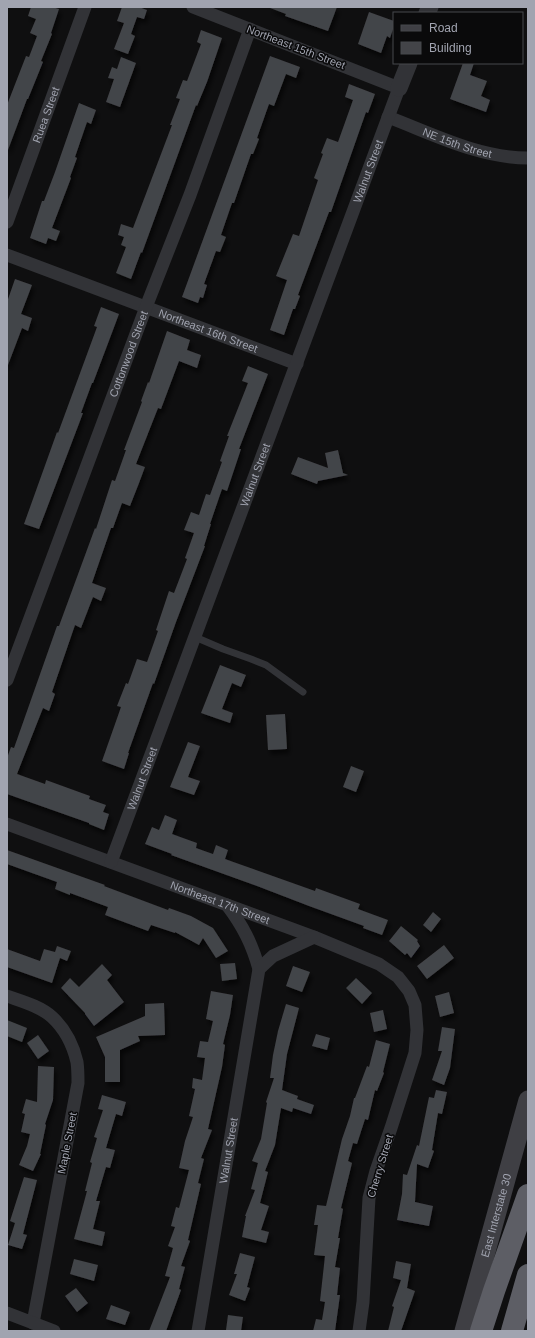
<svg xmlns="http://www.w3.org/2000/svg" width="535" height="1338" viewBox="0 0 535 1338" font-family="Helvetica,sans-serif">
<style>
.building{fill:#434448;filter:url(#shadow)}
.lines{fill:none;stroke-linecap:round;stroke-linejoin:round}
.service{stroke:#323337;stroke-width:7}
.minor{stroke:#323337;stroke-width:13}
.tertiary{stroke:#323337;stroke-width:17}
.secondary{stroke:#3f3f44;stroke-width:19}
.motorway{stroke:#5d5e65;stroke-width:22}
.labels{text-anchor:middle;dominant-baseline:central;stroke-width:3;stroke-linejoin:round;paint-order:stroke}
.street-label{font-size:11px;fill:#a1a4b0;stroke:#0a0a0b}
</style>
<defs>
<filter id="shadow"><feDropShadow dx="2.5" dy="4.5" stdDeviation="2" flood-color="#0009"/></filter>
</defs>
<rect width="100%" height="100%" fill="#0f0f10"/>
<!-- building -->
<path class="building" d="M31,7H52L59,9L51,33L52,34L41,61L43,62L28,99H27L8,150L7,149V105L26,56L29,57L37,36L30,33L36,19L28,16Z
M122,7H139L147,10L144,19L137,17L131,34L135,36L128,54L114,49L124,23L117,21Z
M270,7H337L328,31L285,16L286,14L270,8Z
M369,12L394,21V26L390,38L387,36L381,53L358,44Z
M201,30L222,38L207,82L197,106L196,105L142,253L141,252L131,279L116,273L126,247L121,245L124,237L118,235L121,224L133,228L172,125H170L180,99L176,98L183,80L187,81L201,44L197,42Z
M270,56L300,67L296,78L286,74L274,106L269,104L257,138L259,139L253,154H251L234,203H232L221,235L226,237L220,252L216,251L204,284L207,285L203,298L200,297L198,303L182,297Z
M121,57L136,63L120,107L106,102L114,79L108,78L112,67L117,69Z
M463,63H474L470,75L487,81L481,96L490,100L486,112L450,99Z
M349,84L375,94L368,113L366,112L331,212H329L298,295L300,296L295,309H293L284,335L270,330L287,280L276,276L293,234L299,236L318,180L314,178L323,154L321,153L327,138L338,142L353,100L345,97Z
M79,103L96,110L91,124L87,122L75,157L77,158L70,177L71,178L52,228L60,231L56,241L48,238L46,244L30,238L42,201H44L55,172Z
M15,279L32,285L21,314L32,318L28,331L22,328L8,365H7V302Z
M101,307L119,314L93,383H92L81,413H83L39,529L24,524L57,432L58,433L97,327L94,326Z
M167,331L190,340L187,350L201,355L197,368L179,361L161,409L158,408L136,464L145,467L139,483L130,506L122,503L113,528H111L92,583L106,588L101,601L93,597L81,628L75,625L52,692L55,694L49,711L43,708L17,774L45,784L46,780L90,796L89,799L106,805L103,812L109,814L104,830L89,824V823L7,794V758L11,747L14,748L57,626H59L95,528L96,529L112,480L115,481L126,450H124L142,402L141,401L148,382L149,383Z
M248,366L268,374L239,449H241L227,491L222,489L210,524H211L204,546H205L176,622L154,684L153,683L128,753H129L124,769L102,761L121,707L117,706L126,683L128,684L137,659L147,662L158,631L156,630L169,591L174,593L187,559L185,558L194,533L184,530L191,512L199,515L206,494L210,495L222,462L220,461L229,436H227L248,383L242,381Z
M338,450L343,473L348,475L318,481L317,484L291,474L298,457L328,468L325,453Z
M220,665L246,675L241,687L232,683L222,709L233,713L230,723L201,713Z
M285,714L287,749L268,750L266,715Z
M188,742L200,746L188,777L200,781L194,795L170,787Z
M351,766L364,771L356,792L343,787Z
M165,815L177,820L172,834L197,843L196,848L213,854L216,845L228,850L225,859L315,891L316,888L360,904L358,909L388,920L382,935L363,928L364,926L309,906L257,886L171,855L172,854L145,844L152,827L159,830Z
M7,850L105,885L104,886L168,910L169,908L191,916L213,928L228,951L216,958L203,938L199,945L175,932V933L151,925L148,931L105,915L108,907L70,893V895L55,889L57,882L7,864Z
M433,912L441,919L431,932L423,925Z
M401,926L418,940L417,941L420,946L411,958L407,953L405,955L389,941Z
M444,945L454,958L427,979L417,966Z
M57,946L71,951L67,961L60,958L52,983L7,967V949L40,961L44,949L55,952Z
M235,963L237,979L222,981L220,964Z
M102,964L112,975L107,980L124,1002L94,1026L85,1014V1013L61,988L70,978L79,987Z
M293,966L310,972L302,992L286,986Z
M356,978L372,993L362,1004L346,988Z
M211,991L233,995L230,1015L223,1044L225,1045L222,1067L208,1129L212,1130L201,1158L204,1159L198,1183L201,1184L188,1240L190,1241L181,1266L185,1267L179,1289L181,1290L166,1331H149L170,1277L165,1276L173,1248L168,1246L175,1227L171,1226L176,1207L179,1208L189,1170L179,1168L185,1141L193,1117L189,1116L195,1089L192,1088L193,1078L202,1080L205,1058L197,1057L200,1041L208,1042L213,1021L206,1019Z
M449,992L454,1013L440,1017L435,996Z
M164,1003L165,1035L138,1036L140,1041L120,1050V1082H105V1057L96,1037L145,1016V1004Z
M286,1004L299,1008L287,1054L282,1090L298,1096L297,1099L314,1105L311,1114L293,1108L292,1112L281,1108L275,1145L265,1171L268,1172L260,1203L269,1206L261,1230L269,1232L266,1243L242,1237L246,1216H245L255,1190L251,1189L258,1163L252,1161L261,1139L267,1103L266,1102L274,1078H270L273,1055L278,1031Z
M383,1010L387,1029L374,1032L370,1013Z
M7,1020L27,1028L22,1042L7,1036Z
M442,1027L455,1029L450,1068L444,1085L432,1080L442,1051H438Z
M316,1034L330,1038L327,1050L312,1046Z
M38,1035L49,1051L38,1059L27,1043Z
M376,1040L390,1044L383,1072L384,1073L377,1091L375,1090L368,1120L365,1119L357,1144L353,1143L348,1161L352,1163L341,1208L343,1209L338,1238H340L335,1267L340,1268L337,1295H340L335,1331H313L316,1319L322,1320L325,1302L320,1301L325,1256L314,1255L318,1225H314L317,1205L326,1206L342,1139L350,1116L354,1098H355L367,1066L369,1067Z
M38,1066L54,1067L53,1100L45,1124L46,1125L40,1154H41L33,1171L19,1165L27,1146L30,1134L21,1132L25,1114L22,1113L26,1099L37,1102Z
M436,1090L447,1092L442,1114L438,1113L432,1150L434,1151L428,1168L417,1164L415,1202L433,1206L429,1226L397,1220L402,1194L403,1174L407,1175L417,1145L419,1146L429,1097L434,1098Z
M102,1095L126,1102L122,1116L116,1114L106,1148L115,1150L110,1168L106,1167L96,1201H100L93,1229L105,1232L102,1246L74,1239L87,1191H85L92,1163L90,1162L97,1138L94,1137L103,1110L98,1109Z
M24,1177L37,1180L23,1234L27,1235L22,1249L8,1245L15,1223L10,1221Z
M240,1253L255,1257L247,1287L250,1288L245,1301L229,1295L237,1274H234Z
M74,1259L98,1265L94,1281L70,1274Z
M396,1261L411,1264L407,1288L415,1291L401,1331H388L394,1307L392,1306L401,1280L393,1278Z
M76,1288L88,1303L77,1312L65,1296Z
M111,1305L130,1312L125,1325L106,1319Z
M228,1315L243,1317L241,1331L226,1330Z"/>
<g class="lines">
<!-- service -->
<path class="service" d="M195,637L223,649L251,659L266,665L303,692"/>
<!-- minor -->
<g class="minor">
<path id="s1" d="M388,117C433,134 479,158 528,158"/>
<path id="s2" d="M7,222L85,7"/>
<path id="s3" d="M7,255L297,364"/>
<path id="s4" d="M7,680L146,307L190,195L250,29"/>
<path id="s5" d="M7,824L314,937L379,964L398,977L409,991L415,1005L417,1030L415,1053L391,1128L376,1171L369,1198L363,1302L359,1331"/>
<path id="s6" d="M111,862L399,88L193,7"/>
<path d="M227,905C243,926 252,944 259,969"/>
<path d="M7,996C21,1001 40,1006 52,1017C64,1028 73,1045 77,1062C78,1069 78,1076 78,1083L33,1323"/>
<path d="M7,1313L54,1331"/>
<path id="s7" d="M198,1331L259,969L273,956L314,937"/>
</g>
<!-- tertiary -->
<path class="tertiary" d="M427,13L430,7
M399,88L409,63"/>
<!-- secondary -->
<path class="secondary" id="s8" d="M464,1331L528,1100"/>
<!-- motorway -->
<path class="motorway" d="M481,1331L494,1291L528,1195
M512,1331L528,1275"/>
</g>
<g class="labels">
<!-- street labels -->
<g class="street-label">
<text transform="translate(296 47) rotate(21)">Northeast 15th Street</text>
<text stroke="none"><textPath href="#s2" startOffset="114">Ruea Street</textPath></text>
<text stroke="none"><textPath href="#s1" startOffset="74">NE 15th Street</textPath></text>
<text stroke="none"><textPath href="#s6" startOffset="737">Walnut Street</textPath></text>
<text stroke="none"><textPath href="#s3" startOffset="215">Northeast 16th Street</textPath></text>
<text stroke="none"><textPath href="#s4" startOffset="348">Cottonwood Street</textPath></text>
<text stroke="none"><textPath href="#s6" startOffset="413">Walnut Street</textPath></text>
<text stroke="none"><textPath href="#s6" startOffset="89">Walnut Street</textPath></text>
<text stroke="none"><textPath href="#s5" startOffset="227">Northeast 17th Street</textPath></text>
<text transform="translate(67 1143) rotate(-79)">Maple Street</text>
<text stroke="none"><textPath href="#s7" startOffset="183">Walnut Street</textPath></text>
<text transform="translate(380 1166) rotate(-73)">Cherry Street</text>
<text stroke="none"><textPath href="#s8" startOffset="120">East Interstate 30</textPath></text>
</g>
</g>
<!-- border -->
<rect width="535" height="1338" fill="none" stroke="#a1a4b0" stroke-width="16"/>
<!-- legend -->
<rect x="393" y="12" width="130" height="52" fill="#0a0a0b" stroke="#46484d"/>
<rect x="401" y="25" width="20" height="6" fill="#3f3f44" stroke="#46484d"/>
<text x="429" y="32" font-size="12" fill="#a1a4b0">Road</text>
<rect x="401" y="42" width="20" height="12" fill="#434448" stroke="#46484d"/>
<text x="429" y="52" font-size="12" fill="#a1a4b0">Building</text>
</svg>
